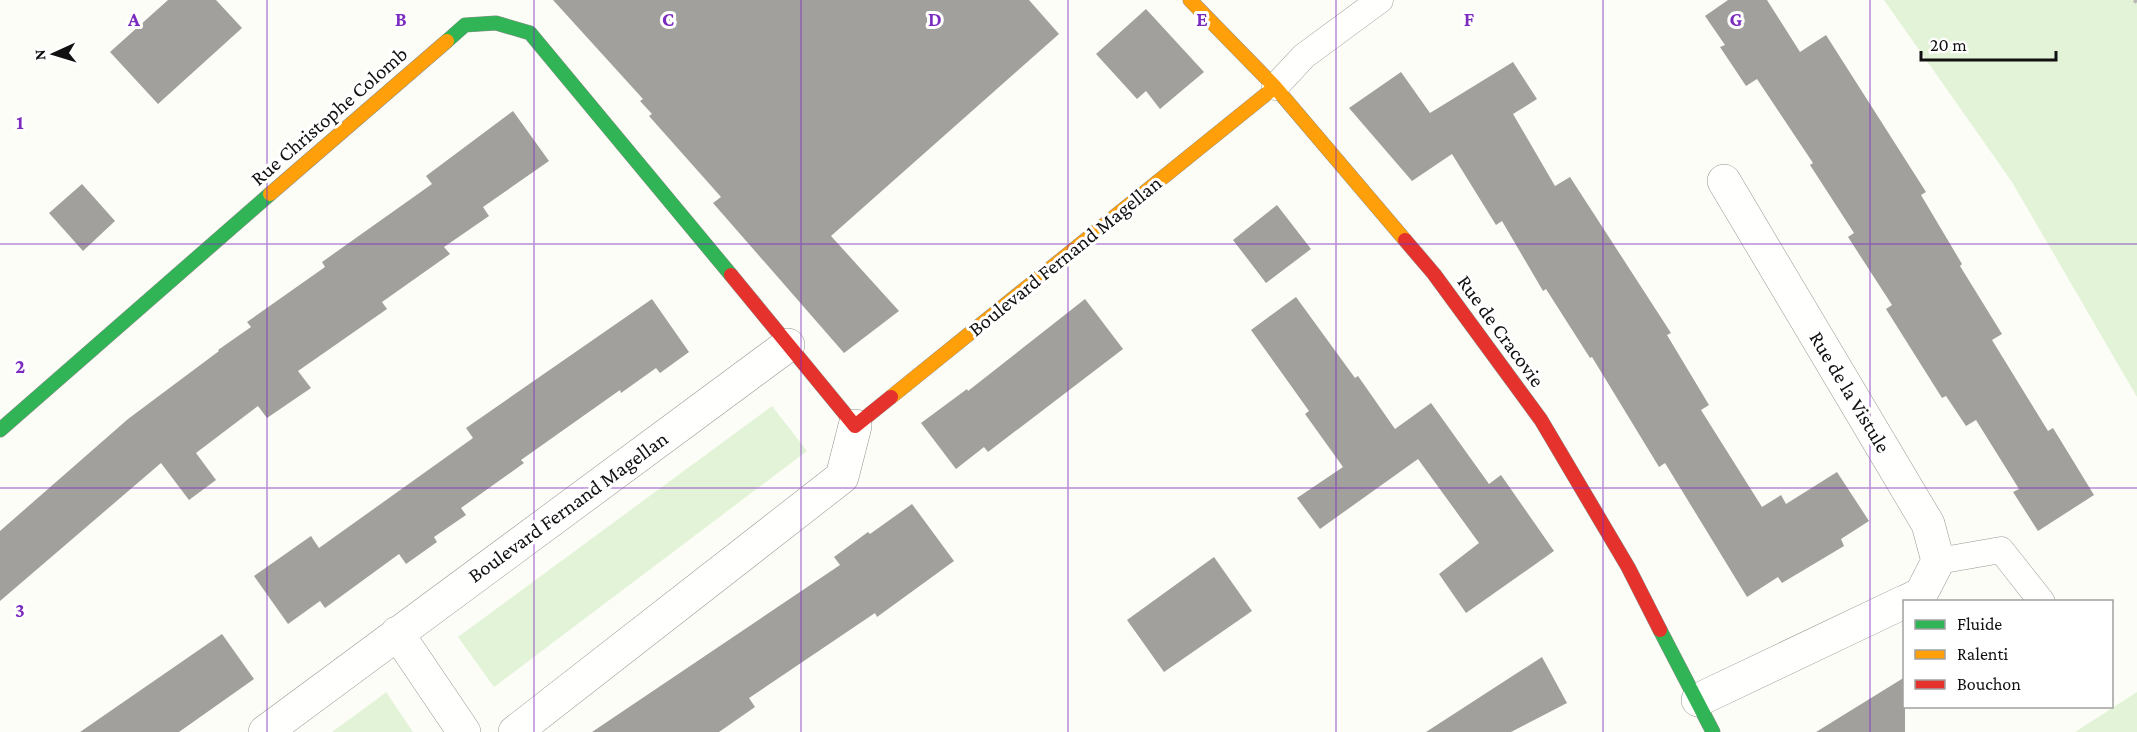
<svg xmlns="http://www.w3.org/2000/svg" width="2137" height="732" viewBox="0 0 2137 732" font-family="'Crimson Pro',serif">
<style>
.green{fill:#e2f3d7}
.building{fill:#a1a09c}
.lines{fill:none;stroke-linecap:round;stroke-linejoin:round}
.lane-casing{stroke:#979795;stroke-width:27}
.street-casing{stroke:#979795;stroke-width:34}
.fast-casing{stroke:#8e8e8b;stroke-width:15}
.slow-casing{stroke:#8e8e8b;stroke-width:15}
.jam-casing{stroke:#8e8e8b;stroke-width:15}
.path{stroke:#b9b9b8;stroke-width:4;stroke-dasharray:6 3;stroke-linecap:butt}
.lane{stroke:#fffffe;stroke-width:26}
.street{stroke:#fffffe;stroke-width:33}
.fast{stroke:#30b455;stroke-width:14}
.slow{stroke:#ff9f0a;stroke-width:14}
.jam{stroke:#e5322d;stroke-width:14}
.grid{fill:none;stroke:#7b2cbf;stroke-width:1.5;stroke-opacity:0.55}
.labels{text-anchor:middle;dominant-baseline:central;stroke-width:6;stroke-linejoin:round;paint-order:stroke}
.street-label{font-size:21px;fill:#111;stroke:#fff}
.grid-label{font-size:20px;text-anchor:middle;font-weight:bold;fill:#7b2cbf;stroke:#fff;stroke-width:6;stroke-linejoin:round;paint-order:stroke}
</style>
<rect width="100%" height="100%" fill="#fdfdf7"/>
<!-- green -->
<path class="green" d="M1884,0H2137V397L2012,182Z
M772,406L807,451L494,687L458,637Z
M386,692L413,732H332L380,697Z
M2137,692V732H2075Z"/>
<!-- building -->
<path class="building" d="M168,0H216L242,28L158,104L110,52Z
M553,0H1029L1059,34L831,236L899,311L844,353L713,203L721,197L649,116L652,114L640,101L643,99Z
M1728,0H1767L1800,52L1826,35L1926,192L1921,195L1962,264L1960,266L2002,334L1992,340L2048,431L2053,428L2094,495L2038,531L2013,492L2019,489L1976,420L1966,426L1946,396L1942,398L1886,309L1892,305L1848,237L1854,233L1810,165L1813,163L1757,79L1746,86L1720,47L1725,45L1705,16Z
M1146,9L1204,72L1160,109L1146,91L1137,99L1096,54Z
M1513,62L1537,99L1513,114L1555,186L1570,177L1671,333L1667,335L1709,405L1701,410L1762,507L1781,495L1786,504L1837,472L1869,521L1841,539L1844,546L1782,583L1778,577L1747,597L1665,463L1659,467L1592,357L1590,358L1546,289L1543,291L1502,221L1496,225L1452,154L1412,181L1349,108L1401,72L1430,113Z
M513,111L549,161L483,207L489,216L444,247L450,254L382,302L387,309L298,371L311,388L267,418L258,406L196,453L216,480L189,500L161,463L0,601V531L128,419L219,351L218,350L251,327L247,322L325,267L322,262L432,184L426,176Z
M82,184L115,221L83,251L49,213Z
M1277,205L1311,249L1266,283L1233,240Z
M1296,297L1355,378L1358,376L1395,429L1431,403L1489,484L1501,475L1554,551L1466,613L1439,574L1479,543L1418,459L1320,529L1297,498L1343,467L1305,414L1309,411L1251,330Z
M652,299L689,352L660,373L656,368L621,393L620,390L521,460L524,463L461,508L466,515L434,537L437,542L406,564L399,554L325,608L320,601L288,624L254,576L311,536L319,548L473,438L466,428Z
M1085,299L1123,349L988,452L984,447L956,469L921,423L967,389L968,391Z
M912,504L954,561L877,617L875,613L749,698L755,707L719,732H592L840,565L834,557L868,532L870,534Z
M1214,557L1252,611L1164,672L1127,620Z
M222,634L254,679L179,732H80Z
M1542,657L1567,703L1511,732H1426Z
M1905,677V732H1816Z"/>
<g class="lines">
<defs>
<path id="lane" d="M1275,87L1304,56L1380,0
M1938,561L2001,550L2042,602"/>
<path id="street" d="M1724,181L1928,524L1938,561L1921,594L1905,602
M397,633L464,732
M1698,700L1904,602
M265,732L788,345
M515,732L842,477L855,426"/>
<path id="fast" d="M447,41L465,25L496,23L530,33L731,275
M0,430L270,194
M1660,630L1713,732"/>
<path id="slow" d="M1190,0L1275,87L1405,240
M270,194L447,41
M891,397L1275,87"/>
<path id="jam" d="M1405,240L1434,274L1541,420L1628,567L1660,630
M731,275L855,426L891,397"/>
</defs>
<!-- lane casing -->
<use href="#lane" class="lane-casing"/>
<!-- street casing -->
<use href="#street" class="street-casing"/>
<!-- fast casing -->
<use href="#fast" class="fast-casing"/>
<!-- slow casing -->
<use href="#slow" class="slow-casing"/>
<!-- jam casing -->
<use href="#jam" class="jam-casing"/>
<!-- path -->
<path class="path" d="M2134,0L2137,2"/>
<!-- lane -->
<use href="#lane" class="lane"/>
<!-- street -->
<use href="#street" class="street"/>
<!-- fast -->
<use href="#fast" class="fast"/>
<!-- slow -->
<use href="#slow" class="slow"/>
<!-- jam -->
<use href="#jam" class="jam"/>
</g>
<!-- grid -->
<path class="grid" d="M267,0V732M534,0V732M801,0V732M1068,0V732M1336,0V732M1603,0V732M1870,0V732M0,244H2137M0,488H2137"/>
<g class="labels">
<!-- street labels -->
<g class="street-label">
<text transform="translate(329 116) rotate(-41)">Rue Christophe Colomb</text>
<text transform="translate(1065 256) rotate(-39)">Boulevard Fernand Magellan</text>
<text transform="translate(1501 331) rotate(54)">Rue de Cracovie</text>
<text transform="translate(1850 392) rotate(59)">Rue de la Vistule</text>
<text transform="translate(568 507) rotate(-36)">Boulevard Fernand Magellan</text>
</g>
</g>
<g class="grid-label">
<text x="134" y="26">A</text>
<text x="401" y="26">B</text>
<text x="668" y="26">C</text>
<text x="935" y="26">D</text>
<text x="1202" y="26">E</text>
<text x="1469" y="26">F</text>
<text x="1736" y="26">G</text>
<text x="20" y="129">1</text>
<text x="20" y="373">2</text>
<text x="20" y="617">3</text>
</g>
<!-- legend -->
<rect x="1903" y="600" width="210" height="108" fill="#ffffff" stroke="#a0a0a0" stroke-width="1.5"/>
<rect x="1915" y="620" width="30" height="9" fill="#30b455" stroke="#a0a0a0" stroke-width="1.5"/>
<text x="1957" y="630" font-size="18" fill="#111111">Fluide</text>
<rect x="1915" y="650" width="30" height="9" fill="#ff9f0a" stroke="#a0a0a0" stroke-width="1.5"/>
<text x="1957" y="660" font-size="18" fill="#111111">Ralenti</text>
<rect x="1915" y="680" width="30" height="9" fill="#e5322d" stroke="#a0a0a0" stroke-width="1.5"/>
<text x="1957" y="690" font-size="18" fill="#111111">Bouchon</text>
<!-- north arrow -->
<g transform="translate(54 54) rotate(266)" stroke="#ffffff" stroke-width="4.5" paint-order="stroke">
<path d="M0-4.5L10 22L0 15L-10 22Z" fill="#111111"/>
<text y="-9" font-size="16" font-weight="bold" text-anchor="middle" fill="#111111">N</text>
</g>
<!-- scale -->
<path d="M1921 51v9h135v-9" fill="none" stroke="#111111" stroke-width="3"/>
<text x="1930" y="51" font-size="18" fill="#111111" stroke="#ffffff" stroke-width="4.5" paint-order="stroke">20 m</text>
</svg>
